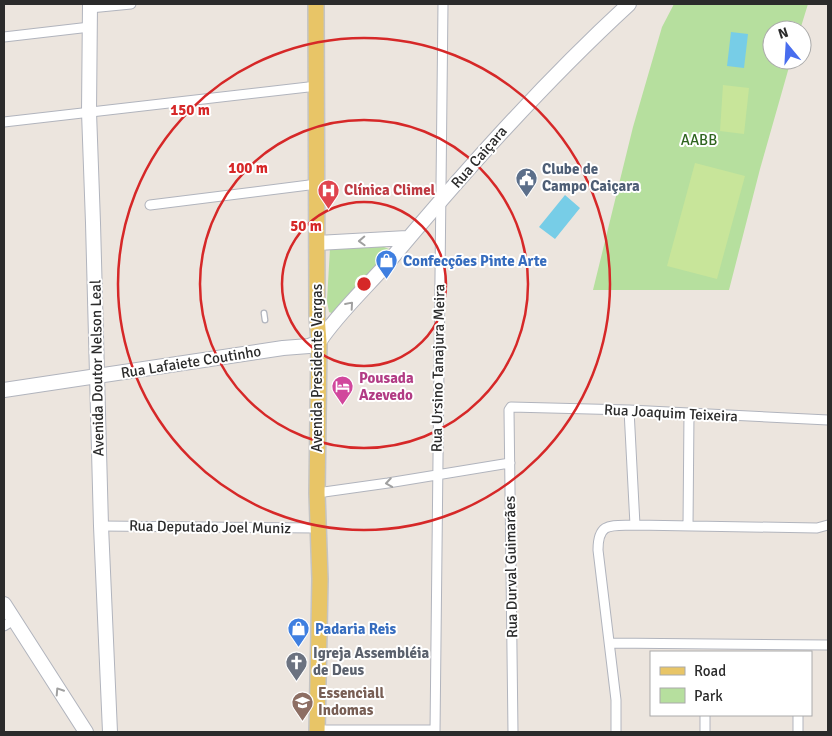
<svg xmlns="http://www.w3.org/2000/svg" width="832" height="736" viewBox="0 0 832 736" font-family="Signika,sans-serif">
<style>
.green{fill:#b6df9e}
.pitch{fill:#c8e59a}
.water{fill:#77cde7}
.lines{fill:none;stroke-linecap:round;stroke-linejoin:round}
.lane-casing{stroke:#b1b4bd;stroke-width:7}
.street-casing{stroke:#b1b4bd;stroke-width:11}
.secondary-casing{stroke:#b1b4bd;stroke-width:16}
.primary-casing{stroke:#c4c4c4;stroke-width:18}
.lane{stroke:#fff;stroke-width:4.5}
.street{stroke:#fff;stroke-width:9}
.secondary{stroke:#fff;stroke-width:14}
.primary{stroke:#e8c567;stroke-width:15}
.oneway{stroke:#a0a0a0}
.ring{fill:none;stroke:#d62828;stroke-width:2.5}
.labels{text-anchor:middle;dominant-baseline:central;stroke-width:4;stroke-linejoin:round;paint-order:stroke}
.park-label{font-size:15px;fill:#2f641f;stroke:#fff}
.street-label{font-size:15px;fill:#2b2b2b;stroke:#fff}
.service-label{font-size:15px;font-weight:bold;fill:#4e5e75;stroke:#fff;text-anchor:start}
.health-label{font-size:15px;font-weight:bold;fill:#be3a42;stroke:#fff;text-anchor:start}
.shop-label{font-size:15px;font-weight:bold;fill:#366cbe;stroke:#fff;text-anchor:start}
.hotel-label{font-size:15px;font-weight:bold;fill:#b23c85;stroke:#fff;text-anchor:start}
.worship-label{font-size:15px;font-weight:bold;fill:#5b616d;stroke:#fff;text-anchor:start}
.education-label{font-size:15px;font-weight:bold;fill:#785e54;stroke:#fff;text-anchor:start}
.centre{fill:#d62828;stroke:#fff;stroke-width:2.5}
.ring-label{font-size:15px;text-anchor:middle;font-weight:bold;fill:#d62828;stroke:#fff;stroke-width:4;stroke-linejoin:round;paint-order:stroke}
</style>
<rect width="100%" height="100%" fill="#ece5de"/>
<!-- green -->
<path class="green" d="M674,4H808L800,30H772V60H791L760,169L729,290H593L633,127L662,27Z
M345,246L384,247L389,249L384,258L361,281L334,314L329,312L327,301L330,248Z"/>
<!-- pitch -->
<path class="pitch" d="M723,85L749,88L744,134L720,131Z
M695,163L745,176L717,279L667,266Z"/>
<!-- water -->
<path class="water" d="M731,32L748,34L744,68L727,66Z
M565,195L580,208L555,239L539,227Z"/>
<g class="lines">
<defs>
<path id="lane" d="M264,313L265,320"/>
<path id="street" d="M90,8L131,4
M4,37L90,27
M4,122L317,86
M150,205L317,184
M629,410L635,525
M317,493L388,483L510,463
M101,526L318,528
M688,526L689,413
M4,626L14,620
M610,643L828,645
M705,715V732
M798,715V732
M317,730H435
M435,732L443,4
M513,732L509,410L511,407L629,410L828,420
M616,732V700L598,550C598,521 612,526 635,525L817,528L828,525"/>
<path id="secondary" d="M90,4L89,112L93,223L101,526L110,732
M317,243L407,238
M4,390L283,348L309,346L319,342C339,312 367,287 391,259C466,170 543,83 629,4
M4,604L86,732"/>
<path id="primary" d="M316,4L317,315L319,342L317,493L320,579L317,732"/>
</defs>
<!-- lane casing -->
<use href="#lane" class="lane-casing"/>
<!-- street casing -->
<use href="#street" class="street-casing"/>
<!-- secondary casing -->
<use href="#secondary" class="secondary-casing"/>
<!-- primary casing -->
<use href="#primary" class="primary-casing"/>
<!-- lane -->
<use href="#lane" class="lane"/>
<!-- street -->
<use href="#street" class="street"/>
<!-- secondary -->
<use href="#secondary" class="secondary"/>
<!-- primary -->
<use href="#primary" class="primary"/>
</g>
<!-- one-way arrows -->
<defs><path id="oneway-chevron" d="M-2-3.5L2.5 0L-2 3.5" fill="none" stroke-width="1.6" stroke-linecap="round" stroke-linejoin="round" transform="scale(1.25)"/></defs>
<g class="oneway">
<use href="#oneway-chevron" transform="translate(362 241) rotate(178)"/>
<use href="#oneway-chevron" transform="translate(350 305) rotate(-49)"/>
<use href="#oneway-chevron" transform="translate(389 483) rotate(171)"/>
<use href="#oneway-chevron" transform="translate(59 691) rotate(-123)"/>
</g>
<!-- distance rings -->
<g class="ring">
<circle cx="364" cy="284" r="82"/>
<circle cx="364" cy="284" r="164"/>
<circle cx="364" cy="284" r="246"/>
</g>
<!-- icons -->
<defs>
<symbol id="civic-pin" viewBox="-11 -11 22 30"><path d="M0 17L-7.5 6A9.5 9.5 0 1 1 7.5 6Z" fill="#5c6f8a" stroke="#fff"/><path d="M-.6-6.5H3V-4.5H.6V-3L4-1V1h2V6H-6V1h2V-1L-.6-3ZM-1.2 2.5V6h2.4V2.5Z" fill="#fff"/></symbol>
<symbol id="hospital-pin" viewBox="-11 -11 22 30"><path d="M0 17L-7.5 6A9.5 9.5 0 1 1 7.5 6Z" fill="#e0444e" stroke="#fff"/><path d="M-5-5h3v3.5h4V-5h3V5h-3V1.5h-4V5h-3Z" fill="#fff"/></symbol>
<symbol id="shop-pin" viewBox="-11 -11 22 30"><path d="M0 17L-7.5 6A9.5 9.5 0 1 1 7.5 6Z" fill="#3f7fe0" stroke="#fff"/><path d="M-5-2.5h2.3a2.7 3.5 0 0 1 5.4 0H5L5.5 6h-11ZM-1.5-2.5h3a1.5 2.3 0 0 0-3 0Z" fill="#fff"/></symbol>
<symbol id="hotel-pin" viewBox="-11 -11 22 30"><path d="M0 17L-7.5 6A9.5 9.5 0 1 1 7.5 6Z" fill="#d1479c" stroke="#fff"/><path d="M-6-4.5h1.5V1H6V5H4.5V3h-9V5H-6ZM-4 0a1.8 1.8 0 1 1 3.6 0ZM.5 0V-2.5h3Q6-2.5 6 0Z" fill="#fff"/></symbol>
<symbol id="church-pin" viewBox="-11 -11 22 30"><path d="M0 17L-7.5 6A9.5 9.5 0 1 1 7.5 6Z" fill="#6b7280" stroke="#fff"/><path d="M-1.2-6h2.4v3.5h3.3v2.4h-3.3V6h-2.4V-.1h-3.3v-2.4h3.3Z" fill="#fff"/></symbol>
<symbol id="school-pin" viewBox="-11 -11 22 30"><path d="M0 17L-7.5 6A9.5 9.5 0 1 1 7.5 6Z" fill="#8d6e63" stroke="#fff"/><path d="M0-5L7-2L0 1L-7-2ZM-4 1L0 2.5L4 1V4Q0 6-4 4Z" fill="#fff"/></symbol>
</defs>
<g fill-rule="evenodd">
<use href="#civic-pin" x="514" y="166" width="25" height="34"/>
<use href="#hospital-pin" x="316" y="178" width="25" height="34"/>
<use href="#shop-pin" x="374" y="248" width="25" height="34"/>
<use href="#hotel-pin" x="330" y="374" width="25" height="34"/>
<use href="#shop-pin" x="286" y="616" width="25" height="34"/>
<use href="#church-pin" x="284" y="650" width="25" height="34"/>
<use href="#school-pin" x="290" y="690" width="25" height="34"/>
</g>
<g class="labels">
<!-- park labels -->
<g class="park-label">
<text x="699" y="140">AABB</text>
</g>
<!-- street labels -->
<g class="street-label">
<text transform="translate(479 157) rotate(-49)">Rua Caiçara</text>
<text transform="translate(191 362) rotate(-9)">Rua Lafaiete Coutinho</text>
<text transform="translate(97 368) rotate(-91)">Avenida Doutor Nelson Leal</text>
<text transform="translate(317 368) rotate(-90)">Avenida Presidente Vargas</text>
<text transform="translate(438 368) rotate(-89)">Rua Ursino Tanajura Meira</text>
<text transform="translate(671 413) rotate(3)">Rua Joaquim Teixeira</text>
<text transform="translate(210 527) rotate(1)">Rua Deputado Joel Muniz</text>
<text transform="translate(511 567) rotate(-91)">Rua Durval Guimarães</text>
</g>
<!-- service labels -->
<g class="service-label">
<text x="542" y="169">Clube de<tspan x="542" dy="17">Campo Caiçara</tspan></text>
</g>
<!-- health labels -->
<g class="health-label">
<text x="344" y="190">Clínica Climel</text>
</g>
<!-- shop labels -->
<g class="shop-label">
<text x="403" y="261">Confecções Pinte Arte</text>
<text x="315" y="629">Padaria Reis</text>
</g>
<!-- hotel labels -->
<g class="hotel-label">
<text x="359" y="378">Pousada<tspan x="359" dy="17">Azevedo</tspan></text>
</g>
<!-- worship labels -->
<g class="worship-label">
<text x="313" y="653">Igreja Assembléia<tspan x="313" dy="17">de Deus</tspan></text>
</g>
<!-- education labels -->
<g class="education-label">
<text x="318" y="693">Essenciall<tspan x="318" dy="17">Indomas</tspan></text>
</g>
</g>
<circle cx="364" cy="284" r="8" class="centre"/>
<g class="ring-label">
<text x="190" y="115">150 m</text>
<text x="248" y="173">100 m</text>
<text x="306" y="231">50 m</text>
</g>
<!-- border -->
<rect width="832" height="736" fill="none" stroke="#2b2b2b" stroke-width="10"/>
<!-- legend -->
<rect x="650" y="651" width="162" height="65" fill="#ffffff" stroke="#aaaaaa"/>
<rect x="660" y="667" width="25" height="8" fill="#e8c567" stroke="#aaaaaa"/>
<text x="694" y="676" font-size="15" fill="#2b2b2b">Road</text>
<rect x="660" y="688" width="25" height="15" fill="#b6df9e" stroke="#aaaaaa"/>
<text x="694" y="701" font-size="15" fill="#2b2b2b">Park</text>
<!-- north arrow -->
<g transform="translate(787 45) rotate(342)"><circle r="24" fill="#ffffff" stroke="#aaaaaa"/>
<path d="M0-4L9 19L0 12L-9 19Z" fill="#486dee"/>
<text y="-8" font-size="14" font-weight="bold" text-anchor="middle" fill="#2b2b2b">N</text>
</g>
</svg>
